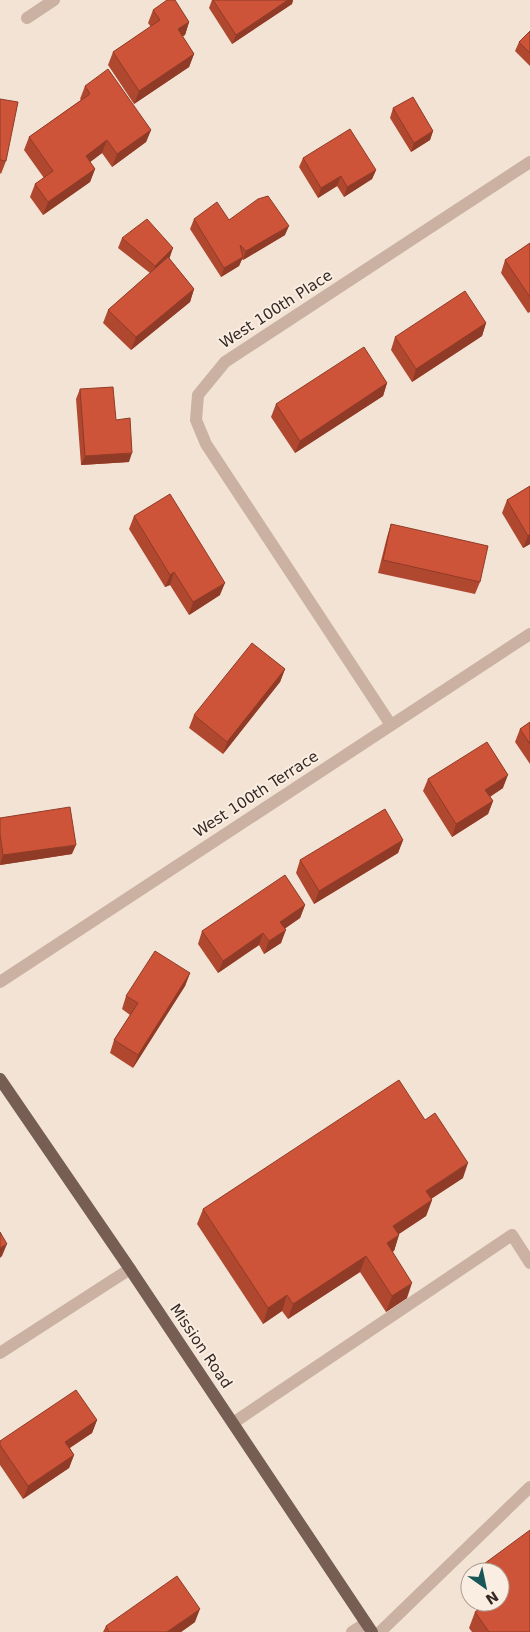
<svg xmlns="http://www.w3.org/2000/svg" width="530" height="1632" viewBox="0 0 530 1632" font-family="'DejaVu Sans',sans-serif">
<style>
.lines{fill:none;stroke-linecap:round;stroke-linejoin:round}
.minor{stroke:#cab1a1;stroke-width:12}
.major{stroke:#775e54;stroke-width:12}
.wall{fill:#b04830}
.shaded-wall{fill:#903b27}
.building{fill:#cd5438;stroke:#903b27}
.labels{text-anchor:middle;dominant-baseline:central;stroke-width:4;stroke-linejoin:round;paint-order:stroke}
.street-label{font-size:15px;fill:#342824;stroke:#faede1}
</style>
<rect width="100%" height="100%" fill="#f2e3d5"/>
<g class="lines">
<!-- minor -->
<path class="minor" d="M27,18L54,0
M391,725L206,444L196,420L198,395L225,362L530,162
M0,982L530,634
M0,1353L130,1269
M233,1423L512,1235L530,1263
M352,1632L366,1623
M380,1632L530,1487"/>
<!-- major -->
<path class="major" d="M0,1079L130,1269L372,1632"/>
</g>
<!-- wall -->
<path class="wall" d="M212,0H293L292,4L232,44L209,8Z
M153,10L189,22L185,35L182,36L194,54L189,67L134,104L108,65L113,52L151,27L148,23Z
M530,31V66L515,51L519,42Z
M85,86L151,130L146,142L112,167L102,153L90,162L95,169L90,182L43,215L30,197L35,184L44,178L24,150L29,137L81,100L80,99Z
M0,99L6,161L1,174L0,173Z
M393,108L433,131L430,140L411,152L390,118Z
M303,158L376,170L372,179L344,197L337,186L318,198L299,167Z
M194,219L229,220L285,235L243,260L242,259L239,266L221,277L190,229Z
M122,238L170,257L169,258L194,289L190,302L131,350L103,323L108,310L150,273L118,248Z
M530,243V312L528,313L501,273L505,260Z
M486,323L482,336L412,382L391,350L395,337Z
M387,383L383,396L295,453L271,417L276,404Z
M80,389L116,420L129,462L81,465L76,399Z
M530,486V544L523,548L502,513L507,500Z
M134,516L220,595L189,615L170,585L165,587L129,529Z
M391,524L480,582L475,594L378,573L387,537Z
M285,669L280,682L223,754L189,728L194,715Z
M530,722V764L515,742L520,729Z
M428,779L503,788L490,797L493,801L488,814L452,837L423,791Z
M0,818L72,854L0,865Z
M403,840L398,853L314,904L296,873L300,860Z
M305,905L300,918L285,928L281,943L264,954L259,945L218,973L198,944L202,931Z
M190,973L185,986L133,1068L110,1053L114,1040L130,1015L122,1009L126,996Z
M463,1178L431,1199L432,1200L426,1216L399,1234L394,1251H392L407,1298L386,1312L360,1272L288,1319L282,1311L263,1324L197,1224L203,1209Z
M97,1420L92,1433L70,1448L74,1455L69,1468L23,1499L0,1465V1441Z
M470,1574V1599L464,1590Z
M472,1602H500L530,1632H472L469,1628L475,1612L478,1610Z
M195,1622L181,1632H103L106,1626Z"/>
<!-- shaded-wall -->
<path class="shaded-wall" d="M288,0H293L292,4L232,44L236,35Z
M189,22L185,35L173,42L178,29Z
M194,54L189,67L134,104L139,91Z
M151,130L146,142L112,167L117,154Z
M433,131L430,140L411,152L414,143Z
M107,140L102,153L81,169L86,156Z
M95,169L90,182L43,215L48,202Z
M376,170L372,179L344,197L347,187Z
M341,176L337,186L318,198L321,188Z
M289,226L285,235L243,260L246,251Z
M173,248L170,257L152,275L155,266Z
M243,257L239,266L221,277L224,268Z
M194,289L190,302L131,350L136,337Z
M486,323L482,336L412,382L416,369Z
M387,383L383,396L295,453L300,441Z
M132,453L129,462L81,465L85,456Z
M530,534V544L523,548L528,536Z
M174,572L170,585L165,587L170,575Z
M225,583L220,595L189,615L193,602Z
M285,669L280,682L223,754L227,742Z
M508,775L503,788L481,802L485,790Z
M493,801L488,814L452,837L456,824Z
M403,840L398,853L314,904L319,891Z
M76,845L72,854L0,865L3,855Z
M305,905L300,918L276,935L280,922Z
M286,930L281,943L264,954L269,941Z
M263,933L259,945L218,973L223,961Z
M190,973L185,986L133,1068L138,1055Z
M468,1163L463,1178L420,1206L426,1191Z
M432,1200L426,1216L388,1241L393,1226Z
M399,1235L394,1251L381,1259L387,1243Z
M7,1244L2,1256L0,1258V1248Z
M366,1256L360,1272L288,1319L293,1304Z
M412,1283L407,1298L386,1312L392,1296Z
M287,1295L282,1311L263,1324L268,1308Z
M97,1420L92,1433L60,1454L65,1442Z
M74,1455L69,1468L23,1499L28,1486Z
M200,1609L195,1622L181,1632H167Z"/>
<!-- building -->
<path class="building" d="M167,0H175L189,22L178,29L194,54L139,91L113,52L160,20L153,10Z
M213,0H288L236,35Z
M530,31V53L519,42Z
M108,69L151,130L117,154L107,140L86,156L95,169L48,202L35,184L53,171L29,137L90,94L85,86Z
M413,97L433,131L414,143L393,108Z
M0,99L18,102L6,161L0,160Z
M350,129L376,170L347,187L341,176L321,188L303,158Z
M268,196L289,226L246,251L240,245L243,257L224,268L194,219L217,202L229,220L258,199Z
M147,219L173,248L155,266L122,238Z
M530,243V297L505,260Z
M168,257L194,289L136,337L108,310Z
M465,291L486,323L416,369L395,337Z
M364,347L387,383L300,441L276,404Z
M113,387L116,420L130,418L132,453L85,456L80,389Z
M530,486V534L528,536L507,500Z
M170,494L225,583L193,602L174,572L170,575L134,516Z
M391,524L488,546L480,582L383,560Z
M252,643L285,669L227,742L194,715Z
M530,722V744L520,729Z
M487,742L508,775L485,790L493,801L456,824L428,779Z
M70,807L76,845L3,855L0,834V818Z
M385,809L403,840L319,891L300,860Z
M285,875L305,905L280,922L286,930L269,941L263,933L223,961L202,931Z
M155,951L190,973L138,1055L114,1040L138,1003L126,996Z
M399,1080L425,1120L435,1113L468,1163L426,1191L432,1200L393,1226L399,1235L387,1243L412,1283L392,1296L366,1256L293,1304L287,1295L268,1308L203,1209Z
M0,1232L7,1244L0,1248Z
M76,1390L97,1420L65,1442L74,1455L28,1486L0,1445V1441Z
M530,1530V1632H489L475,1612L488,1602H500V1572H473Z
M177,1576L200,1609L167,1632H109L106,1626Z"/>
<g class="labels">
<!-- street labels -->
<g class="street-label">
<text transform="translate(276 309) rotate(-33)">West 100th Place</text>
<text transform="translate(256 794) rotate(-33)">West 100th Terrace</text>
<text transform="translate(201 1346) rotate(56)">Mission Road</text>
</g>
</g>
<!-- north arrow -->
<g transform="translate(485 1587) rotate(147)"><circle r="24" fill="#faede1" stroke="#ab9e95"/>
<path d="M0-4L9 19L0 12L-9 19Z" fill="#185657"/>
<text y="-8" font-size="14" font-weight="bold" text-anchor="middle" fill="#342824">N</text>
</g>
</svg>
